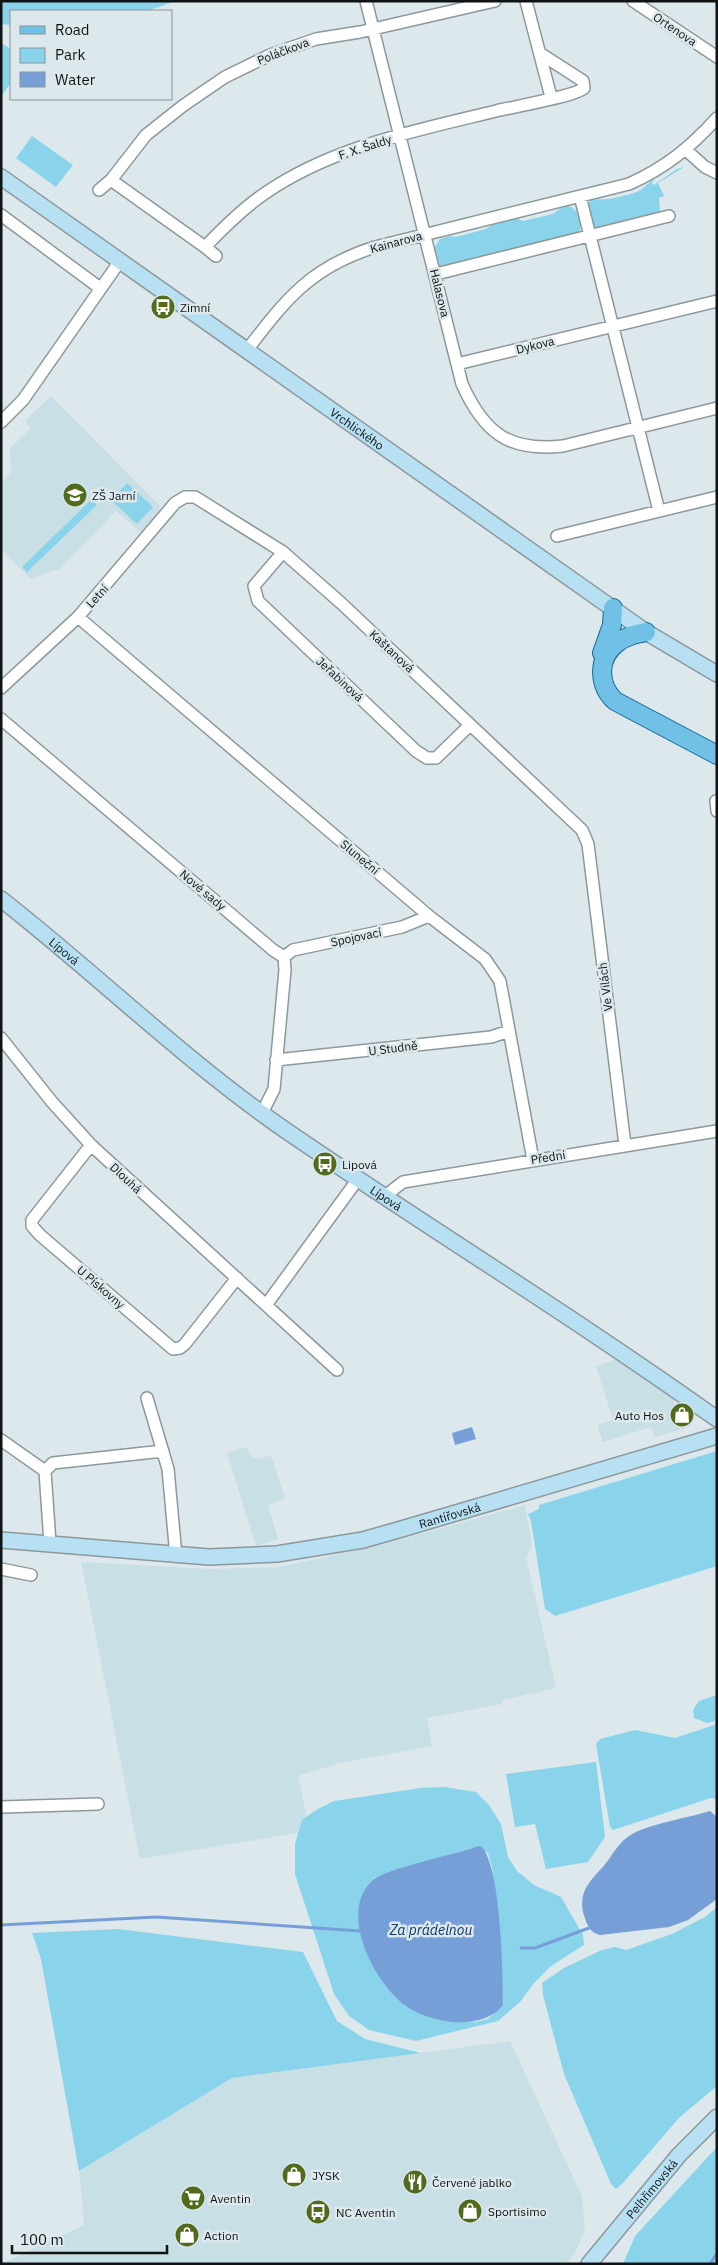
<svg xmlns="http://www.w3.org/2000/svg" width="718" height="2265" viewBox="0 0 718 2265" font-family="'IBM Plex Sans',sans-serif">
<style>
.built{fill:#c9dfe6}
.green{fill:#8ad4eb;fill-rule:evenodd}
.water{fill:#769fd7}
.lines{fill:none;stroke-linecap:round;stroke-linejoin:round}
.stream{stroke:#769fd7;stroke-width:3}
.street-casing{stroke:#8c989c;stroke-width:14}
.secondary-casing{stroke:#8c989c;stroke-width:18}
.primary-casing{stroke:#126992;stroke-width:20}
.street{stroke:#fff;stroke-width:11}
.secondary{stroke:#b8e0f3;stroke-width:15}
.primary{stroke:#71c1e6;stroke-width:18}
.labels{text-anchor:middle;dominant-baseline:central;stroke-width:5;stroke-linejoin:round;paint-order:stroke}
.street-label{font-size:12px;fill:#0f1314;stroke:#dce8ec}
.poi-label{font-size:12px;fill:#0f1314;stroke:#dce8ec;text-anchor:start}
.water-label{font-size:14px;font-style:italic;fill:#10396c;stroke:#dce8ec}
</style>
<rect width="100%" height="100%" fill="#dce8ec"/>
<!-- built -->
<path class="built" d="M51,396L161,507L143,534L116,511L61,568L31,579L1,550V482L11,472L10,448L31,428L25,421Z
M617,1359L675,1399L673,1403L689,1412L693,1421L689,1427L655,1437L651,1427L603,1442L597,1425L613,1420L596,1366Z
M246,1447L252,1457L260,1459L271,1455L285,1498L268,1505L278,1539L256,1546L227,1453Z
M525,1505L532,1546L526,1557L556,1688L504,1700L502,1704L427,1718L432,1746L340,1763L298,1776L310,1831L140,1859L81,1562L210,1569L279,1567L380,1545Z
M510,2041L582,2196L585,2229L576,2251L566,2264H1L84,2225L79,2171L232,2078Z"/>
<!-- green -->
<path class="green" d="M1,1H175L148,11H11V25L1,24Z
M1,43L11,49V82L1,97Z
M32,136L73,165L56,187L16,158Z
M684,167L658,183L664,196L659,198L660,210L658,213L597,229L594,228L587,206L590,201C600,198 607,200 614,198C622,196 635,194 642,189C647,185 649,182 655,179L652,183L654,185L677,169Z
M568,206C579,209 583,223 579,233L440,267L437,262L434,248L440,239L450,236L456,237L486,229L492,225L517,218L523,221L553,214L559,209Z
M127,483L153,507L137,524L111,500Z
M92,499L97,505L27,572L22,567Z
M717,1451V1566L555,1616L545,1609L531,1521L528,1514L539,1509V1505Z
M717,1695V1799L711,1798L613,1830L610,1827L596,1744L600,1739L635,1730L675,1738L714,1725L716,1721L707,1723L694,1718L693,1710L699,1701Z
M596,1762L605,1837L588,1862L546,1869L535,1824L515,1827L506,1774Z
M444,1787L476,1792L489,1805L501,1824L508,1857L517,1871L534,1885L561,1897L583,1935L584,1945L551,1966L534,1983L520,2002L498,2021L416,2041L369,2030L349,2016L334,1994L295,1874V1844L302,1820L316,1810L334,1801L421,1788ZM478,1846L488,1853L492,1867L501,1948L503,2005L488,2019L476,2022L445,2021L378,1974L366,1951L358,1918L374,1878Z
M717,1907V2086L679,2118L622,2184L616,2189L611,2184L564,2074L543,1995L542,1983L564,1968L602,1950L615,1947L626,1950L672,1934L705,1917Z
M118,1929L303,1952L337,2021L365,2039L421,2053L232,2078L79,2171L41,1959L32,1933Z
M717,2147V2264H623L635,2236Z"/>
<!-- water -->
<path class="water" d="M472,1427L476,1439L455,1445L452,1433Z
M710,1811L717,1817V1899L688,1920L669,1927L600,1935C589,1933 586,1922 583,1912C579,1892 589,1882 602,1868C611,1858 617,1844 629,1836C647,1824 688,1818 710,1811Z
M478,1846L482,1847C501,1869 503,1973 503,2005C482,2033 426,2023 402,2003C372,1978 338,1911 373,1880C385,1869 457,1854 478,1846Z"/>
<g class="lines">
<!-- stream -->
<path class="stream" d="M1,1925L156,1917L360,1931
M521,1948H535L589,1928
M710,2264L717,2253"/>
<defs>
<path id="street" d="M366,1L462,384C484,433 509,452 563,446L717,408
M526,1L551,97
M633,1L717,57
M686,150L705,167L717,173
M111,180L205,247C223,228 242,209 264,194C331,147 418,130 496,111C512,107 576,96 584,88L583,81L541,54
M99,190L111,180L146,135L184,105L225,77L270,55L316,39L360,32L495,1
M580,196L659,511
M1,215L100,288
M205,247L216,256
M436,274L669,216
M247,350C286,299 311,267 375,247L629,184C665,168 691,147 717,118
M457,364L717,301
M1,422L23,400L120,261
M557,536L717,497
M283,552L254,586L258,601L416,751L427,758H436L470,725
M78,617L429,916L485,959L500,981L533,1160
M1,688L78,617L175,503L185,497H195L283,552L341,603L582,830L588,844L625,1145
M1,719L273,950L284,957
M716,801L717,811
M284,957L293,950L402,927L429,916
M1,1038L52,1102L91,1145L337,1370
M276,1060L491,1037L509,1031
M262,1113L274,1089L285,970L284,957
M91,1145L32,1220V1226L40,1235L173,1349L180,1348L185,1344L237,1278
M385,1196L403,1182L717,1131
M266,1305L358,1179
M147,1398L168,1469L176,1556
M1,1440L45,1471
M50,1543L45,1471L53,1463L163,1451
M1,1569L31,1575
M1,1807L98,1804"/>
<g id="secondary">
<path id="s1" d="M1,177L646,632L717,674"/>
<path id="s2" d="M1,899C98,975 186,1062 288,1132C430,1229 577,1319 717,1419"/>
<path id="s3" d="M1,1540L209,1557L277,1554L363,1540L405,1528L717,1436"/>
<path id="s4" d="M589,2264L679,2155L717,2117"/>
</g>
<path id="primary" d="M646,632C636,634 626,636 617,643C597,658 598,685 615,701L717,755
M602,653L612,625L613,608"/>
</defs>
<!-- street casing -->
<use href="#street" class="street-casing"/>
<!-- secondary casing -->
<use href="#secondary" class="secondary-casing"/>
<!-- primary casing -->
<use href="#primary" class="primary-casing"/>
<!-- street -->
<use href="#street" class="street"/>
<!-- secondary -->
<use href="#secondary" class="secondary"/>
<!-- primary -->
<use href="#primary" class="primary"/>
</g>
<!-- icons -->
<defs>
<symbol id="bus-disc" viewBox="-11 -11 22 22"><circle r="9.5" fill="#516b1d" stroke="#dce8ec"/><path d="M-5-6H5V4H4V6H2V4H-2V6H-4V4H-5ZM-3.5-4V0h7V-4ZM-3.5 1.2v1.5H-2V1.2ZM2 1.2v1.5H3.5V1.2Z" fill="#fff"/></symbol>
<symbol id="school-disc" viewBox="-11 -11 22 22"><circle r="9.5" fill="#516b1d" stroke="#dce8ec"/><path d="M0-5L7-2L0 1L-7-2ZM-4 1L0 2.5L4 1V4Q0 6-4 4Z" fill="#fff"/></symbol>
<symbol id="shop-disc" viewBox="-11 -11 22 22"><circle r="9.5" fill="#516b1d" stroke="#dce8ec"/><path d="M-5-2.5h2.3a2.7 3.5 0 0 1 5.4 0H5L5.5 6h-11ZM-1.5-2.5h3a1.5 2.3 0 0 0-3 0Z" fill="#fff"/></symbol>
<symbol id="restaurant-disc" viewBox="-11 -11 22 22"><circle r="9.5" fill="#516b1d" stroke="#dce8ec"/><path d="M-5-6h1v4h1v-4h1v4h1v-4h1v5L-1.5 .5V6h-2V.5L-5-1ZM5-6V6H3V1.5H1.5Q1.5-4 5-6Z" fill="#fff"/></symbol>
<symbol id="supermarket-disc" viewBox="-11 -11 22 22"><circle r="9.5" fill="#516b1d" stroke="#dce8ec"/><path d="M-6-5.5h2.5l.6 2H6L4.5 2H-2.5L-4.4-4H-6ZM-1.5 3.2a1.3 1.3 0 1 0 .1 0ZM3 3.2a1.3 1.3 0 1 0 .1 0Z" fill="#fff"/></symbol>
</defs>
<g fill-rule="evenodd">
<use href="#bus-disc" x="149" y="293" width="28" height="28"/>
<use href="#school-disc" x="61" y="481" width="28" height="28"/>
<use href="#bus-disc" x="311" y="1150" width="28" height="28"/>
<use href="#shop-disc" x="668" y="1401" width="28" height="28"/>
<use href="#shop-disc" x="280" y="2161" width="28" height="28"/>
<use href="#restaurant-disc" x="401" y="2168" width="28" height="28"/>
<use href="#supermarket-disc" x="179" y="2184" width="28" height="28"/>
<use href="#shop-disc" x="456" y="2197" width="28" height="28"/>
<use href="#bus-disc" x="304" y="2198" width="28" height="28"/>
<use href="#shop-disc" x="173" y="2221" width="28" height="28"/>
</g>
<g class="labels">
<!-- street labels -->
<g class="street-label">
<text transform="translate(675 29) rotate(34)">Ortenova</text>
<text transform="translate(283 51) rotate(-21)">Poláčkova</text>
<text transform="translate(365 147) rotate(-18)">F. X. Šaldy</text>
<text transform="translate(396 242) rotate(-15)">Kainarova</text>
<text transform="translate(440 293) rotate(76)">Halasova</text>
<text transform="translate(535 345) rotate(-14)">Dykova</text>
<text stroke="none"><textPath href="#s1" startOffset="436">Vrchlického</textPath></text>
<text transform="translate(97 596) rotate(-48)">Letní</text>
<text transform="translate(392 651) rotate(43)">Kaštanová</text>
<text transform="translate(340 679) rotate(43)">Jeřabinová</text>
<text transform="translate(360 857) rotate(40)">Sluneční</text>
<text transform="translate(203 890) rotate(40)">Nové sady</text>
<text transform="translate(356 937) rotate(-12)">Spojovací</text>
<text stroke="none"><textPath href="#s2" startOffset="82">Lípová</textPath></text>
<text transform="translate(605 987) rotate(-97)">Ve Vilách</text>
<text transform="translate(393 1048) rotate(-7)">U Studně</text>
<text transform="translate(548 1157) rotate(-9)">Přední</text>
<text transform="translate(126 1178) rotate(43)">Dlouhá</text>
<text stroke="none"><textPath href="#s2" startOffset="488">Lípová</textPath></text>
<text transform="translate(101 1287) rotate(41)">U Pískovny</text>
<text stroke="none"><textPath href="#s3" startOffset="454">Rantířovská</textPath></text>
<text stroke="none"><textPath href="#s4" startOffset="98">Pelhřimovská</textPath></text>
</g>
<!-- poi labels -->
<g class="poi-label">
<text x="180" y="307">Zimní</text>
<text x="92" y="495">ZŠ Jarní</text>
<text x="342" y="1164">Lipová</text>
<text x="664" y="1415" text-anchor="end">Auto Hos</text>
<text x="312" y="2175">JYSK</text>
<text x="432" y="2182">Červené jablko</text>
<text x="210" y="2198">Aventin</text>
<text x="488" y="2211">Sportisimo</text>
<text x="336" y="2212">NC Aventin</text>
<text x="204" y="2235">Action</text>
</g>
<!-- water labels -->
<g class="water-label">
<text x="431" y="1930">Za prádelnou</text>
</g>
</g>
<!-- border -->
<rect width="718" height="2265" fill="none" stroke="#0f1314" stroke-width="5"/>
<!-- legend -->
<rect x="10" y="10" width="162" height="90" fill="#dce8ec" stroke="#8a9396"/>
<rect x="20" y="26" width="25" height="8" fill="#71c1e6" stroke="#8a9396"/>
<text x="55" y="35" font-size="15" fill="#0f1314">Road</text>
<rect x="20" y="48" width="25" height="15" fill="#8ad4eb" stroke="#8a9396"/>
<text x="55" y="60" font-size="15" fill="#0f1314">Park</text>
<rect x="20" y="72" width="25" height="15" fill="#769fd7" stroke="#8a9396"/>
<text x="55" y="85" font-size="15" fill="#0f1314">Water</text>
<!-- scale -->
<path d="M12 2245v8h155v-8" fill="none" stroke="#0f1314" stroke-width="2.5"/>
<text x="20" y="2245" font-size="15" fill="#0f1314" stroke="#dce8ec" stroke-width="4" paint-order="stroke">100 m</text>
</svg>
